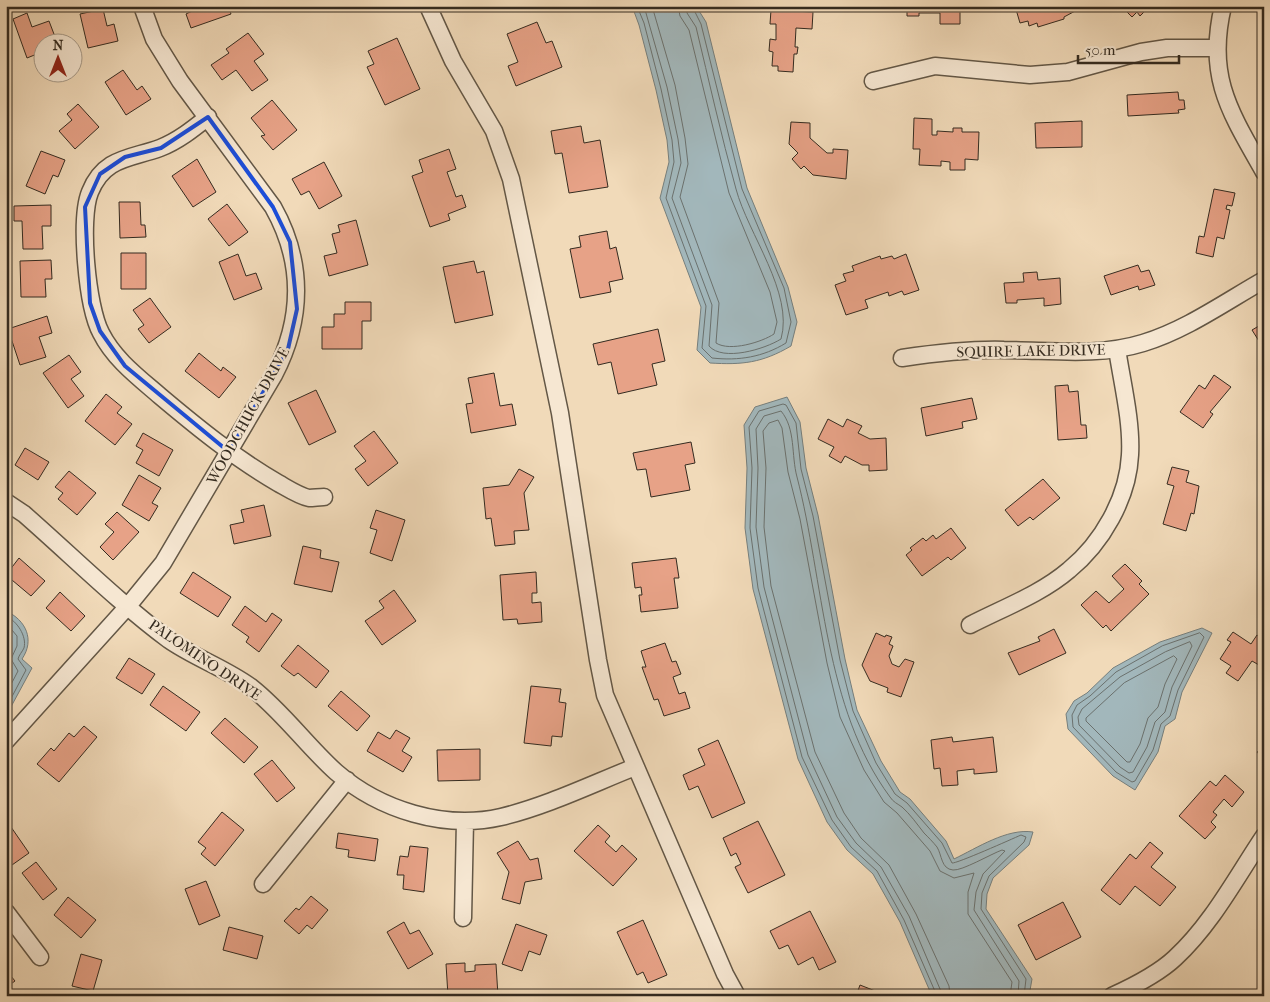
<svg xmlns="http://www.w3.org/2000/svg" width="1270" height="1002" viewBox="0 0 1270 1002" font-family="'IM FELL French Canon',serif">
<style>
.water{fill:#a2b7bb;stroke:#767f7d}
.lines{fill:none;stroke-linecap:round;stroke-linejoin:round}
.shore{stroke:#6b716e;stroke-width:1}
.building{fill:#e7a287;stroke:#342b20}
.minor-casing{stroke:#635746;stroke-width:19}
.minor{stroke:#f6e7d2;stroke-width:16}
.marked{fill:none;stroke:#1d4ed8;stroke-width:4;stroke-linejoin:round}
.labels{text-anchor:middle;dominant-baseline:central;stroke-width:4.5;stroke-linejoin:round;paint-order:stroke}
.street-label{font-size:15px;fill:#342b20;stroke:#f6e7d2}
</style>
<rect width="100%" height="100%" fill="#f1dab9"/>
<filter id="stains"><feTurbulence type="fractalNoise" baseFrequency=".004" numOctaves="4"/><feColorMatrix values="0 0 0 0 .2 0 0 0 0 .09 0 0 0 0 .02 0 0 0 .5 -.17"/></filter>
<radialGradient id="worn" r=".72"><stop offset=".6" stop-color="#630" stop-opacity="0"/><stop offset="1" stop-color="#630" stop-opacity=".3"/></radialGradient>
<!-- water -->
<path class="water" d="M632,6H696L706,22L747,188L788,287L797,322L791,346C762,363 742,365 710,363L697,350L701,307L660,198L669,162L667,140L656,90L639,25Z
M787,397L800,422L806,468L818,515L845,659L857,710L881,761L900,792L910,799L946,841L954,859C977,848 1007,828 1033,832L1029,845L993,878L987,894L986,909L1032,979L1029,996H932L900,922L873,874L847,850L827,822L798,759L753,589L745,528L747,468L744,425L755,407Z
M6,611C26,620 35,640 22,659L32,668L6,716Z
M1202,628L1212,633L1182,692L1175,719L1165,726L1158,752L1135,790L1113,776L1068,729L1066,714L1074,701L1087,693L1113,668L1160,642Z"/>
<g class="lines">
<!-- shore -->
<path class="shore" d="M637,6L644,23L661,89L672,140L674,162L666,198L706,306L702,348L712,358C739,361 763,357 786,343L791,322L784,288L742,189L701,24L692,6
M644,6L667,87L678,139L681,163L672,198L712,305L709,346C723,362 765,349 781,339C794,293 748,234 736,189C721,135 709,81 696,27L687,13L686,6
M652,6L675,85L685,138L688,164L680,197L719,303L716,343C730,352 762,342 774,334L777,322L770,292L729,193L689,30L680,16L678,6
M6,616C17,621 27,636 24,648C22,652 19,655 18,659L26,670L6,708
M6,623L17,636V646L11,659L18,671L6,694
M1200,633L1204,637L1178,690L1170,716L1161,724L1153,750L1135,781L1132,782L1116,772L1073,727L1072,715L1077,705L1090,696L1116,672L1162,646Z
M1190,642L1192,646L1172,687L1165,712L1155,722L1147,747L1133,772L1129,773L1120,767L1079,725L1078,717L1082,709L1120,677L1165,652Z
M1174,656L1177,659L1165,684L1158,707L1148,718L1140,744L1130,762H1127L1086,721V718L1124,683Z
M937,996L904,920L877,871L851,847L832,820L802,757L758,588L750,528L752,468L749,427L759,411L783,404L786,405L796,423L801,469L813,516L840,660L853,711L876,763L895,794L907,803L942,843L952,863C956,864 1012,839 1021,835L1026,837L1024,842L989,876L982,893L981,909L1026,979L1024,996
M943,996L909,916L881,867L856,843L837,817L808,755L764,587L756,527L758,468L756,429L764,416L781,411C796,429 791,455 797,477C824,581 824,708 890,797C893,802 898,804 902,807C910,814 917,824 924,833C928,837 933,842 937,847C942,855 941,869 953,870C962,871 991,854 1002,850L1005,851L983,874L976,892L974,910L1019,981L1018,996
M950,996L949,986L916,914L889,865L861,838L844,813L815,752L771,586L764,527L766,468L763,431L769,423L778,420L782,428L788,472L800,519L827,663L840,717L864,770L884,802L897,813L930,851L940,871L954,878L974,873L968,892V914L1012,982L1010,996"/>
</g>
<!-- building -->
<path class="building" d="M190,6H228L231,14L191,28L186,14L192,11Z
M907,6H960V24H940V13H919V16H907Z
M1015,6H1076L1077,10L1064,17V19L1038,27L1037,23L1029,26L1028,21L1020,23Z
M1121,6H1150L1140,16L1137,12L1132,17Z
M103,9L107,26L114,24L118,41L88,48L80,14Z
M771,10L813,12L812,29L796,28L795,47H798L797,54H794L793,72L778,71V66H772L773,52L769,51L770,39L776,40V24H770Z
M27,13L32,27L49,21L57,42H42V52L27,58L13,19Z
M537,22L546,43L552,41L562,67L516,86L508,66L518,62L507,34Z
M248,33L264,54L254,61L268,80L252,91L236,70L222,80L211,65L229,53L226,49Z
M397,38L420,89L385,105L367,67L374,64L368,51Z
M123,70L137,90L142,86L151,99L126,115L105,82Z
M1178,92L1179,100H1184L1185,109L1178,110L1179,113L1128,116L1127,95Z
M272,100L297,130L273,150L261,136L265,135L251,118Z
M78,104L99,127L75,149L59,131L72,120L67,114Z
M914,118L932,119V135H937V131L953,132V128H962V132H979L978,160L965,159V170H950V162L941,161V166L919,165L920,149H913Z
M1082,121V147L1036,148L1035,123Z
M791,122L810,123V138L827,153H833V149L848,150L846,179L813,175L804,166L801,169L792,159L798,153L789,144Z
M581,126L584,143L600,140L608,187L569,193L562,153L555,154L551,131Z
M449,149L456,169L447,172L456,197L462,195L466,207L448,214L450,220L430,227L412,176L423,172L419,160Z
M41,151L65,160L58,177L53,175L45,194L26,186Z
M197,159L216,192L193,207L172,176Z
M324,162L342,196L319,209L309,191L301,195L292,179Z
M1214,189L1235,193L1232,206L1227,205L1226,209L1230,210L1224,239L1217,237L1213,257L1196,253L1199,236L1204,237Z
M119,202H140L141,225H145L146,237L120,238Z
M227,204L248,232L229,246L208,219Z
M51,205V226H42L43,249H23L22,221H14V206Z
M356,220L368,265L329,276L324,256L337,253L332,234L340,232L338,225Z
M607,231L610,249L616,247L623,279L609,282L611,292L580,298L570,249L581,247L579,236Z
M121,253H146V289H121Z
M238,254L246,276L256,273L262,289L234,300L219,262Z
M906,254L919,290L904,295L902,291L889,296L888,292L865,300L868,308L846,315L835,285L846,281L843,274L854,271L852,266L880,256L881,259L892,256L894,259Z
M51,260L52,279H45L46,297H21L20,261Z
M474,261L477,273L484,271L493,315L455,323L443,267Z
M1138,265L1141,272L1149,270L1155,285L1139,290L1138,286L1111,295L1104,276Z
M1037,272L1038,280L1060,278L1061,304L1044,306V298L1017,300V303H1006L1004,283L1024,282L1023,273Z
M150,298L171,327L149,343L138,329L144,325L133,310Z
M345,302H371V321H362V349H322V327H334V314H345Z
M47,316L52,333L39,337L46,357L20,365L8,329Z
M1264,323V349L1252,330Z
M658,329L665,361L652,364L657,385L618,394L611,362L598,365L593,344Z
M199,353L221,371L223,367L236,377L219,398L185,371Z
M69,355L81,372L71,379L84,396L68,408L43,373Z
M494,373L500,406L512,404L516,425L471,433L466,404L473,403L468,378Z
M1214,375L1231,387L1210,412L1213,414L1203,428L1180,412L1199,385L1205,389Z
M1068,385L1069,392L1078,391L1081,425H1086L1087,438L1058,440L1055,386Z
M316,390L336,432L309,445L288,403Z
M106,394L122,407L117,413L132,424L115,445L85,421Z
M972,398L977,419L962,422L963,428L926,436L921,408Z
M828,419L843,427L847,419L862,426L858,433L870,439L886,438L887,470L869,471V465H862L845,456L841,463L829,456L834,447L818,439Z
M374,431L398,463L368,486L355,469L366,461L354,446Z
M143,433L173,450L159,476L136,463L143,450L136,446Z
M691,442L695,463L685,465L690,490L651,497L646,469L637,470L633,453Z
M25,448L49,462L38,480L15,465Z
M1172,467L1189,471L1186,482L1199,486L1194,514L1191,513L1186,531L1163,524L1174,486L1167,484Z
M519,469L534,477L524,493L529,530L514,531L515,544L495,546L491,518L486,519L483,488L509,485Z
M69,471L96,493L77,515L58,499L63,493L55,487Z
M139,475L161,488L152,503L158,506L149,521L122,505Z
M1043,479L1060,498L1033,520L1030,517L1018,526L1005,510Z
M264,505L271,536L234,544L230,525L244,522L241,510Z
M376,510L405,520L392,561L370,553L377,530L370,528Z
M117,512L139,532L113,560L100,547L114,532L105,524Z
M951,528L966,548L951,560L948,557L922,576L906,555L912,550L910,548L923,538L926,541L933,535L936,539Z
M303,546L321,550L320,558L339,562L332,592L294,584Z
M19,558L45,581L31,596L6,575Z
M676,558L679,578H674L678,608L641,612L639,595H642L641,587L635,588L632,563Z
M1125,564L1142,581L1139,584L1149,594L1111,631L1106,625L1103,628L1081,605L1096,591L1109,603L1124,589L1112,576Z
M193,572L231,597L218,617L180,593Z
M536,572L537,593H532V603L541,602L542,622L518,624L517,619L503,620L500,575Z
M394,590L416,621L382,645L365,621L384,608L379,601Z
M60,592L85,616L71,631L46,608Z
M245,606L266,622L272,613L282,620L259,652L246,642L249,637L232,625Z
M1054,629L1066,653L1019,675L1008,653L1040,641L1038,637Z
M1233,632L1251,644L1257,635L1264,640V658L1259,665L1252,661L1238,681L1226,673L1231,666L1220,659L1231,642L1227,640Z
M876,633L885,637L886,635L892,637L889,644L893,646L889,656L892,664L899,667L905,659L914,662L901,697L887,692L888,688L870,681L862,665Z
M665,643L672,662L676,661L681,674L673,677L679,694L685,692L690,708L664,716L658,699L654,700L642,667H646L641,651Z
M298,645L329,671L316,688L298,673L294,676L281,666Z
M129,658L155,674L142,694L116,678Z
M163,686L200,712L186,731L150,705Z
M531,686L561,689L559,702L566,703L562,737L552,736L551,746L524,743Z
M341,691L370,716L357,731L328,706Z
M225,718L258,747L244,763L211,733Z
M84,726L97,737L59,782L37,764L51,748L54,751L69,733L74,737Z
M396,730L410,738L402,751L412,757L403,772L367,751L378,732L390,739Z
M952,737L953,742L993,737L997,772L974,774V769L957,771L958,785L942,786L940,768L934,769L931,740Z
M718,740L745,803L712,818L698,786L689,790L683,775L705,765L698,749Z
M1264,745V760L1257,752Z
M480,749V780L438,781L437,750Z
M272,760L295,788L277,802L254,774Z
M1225,775L1244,792L1232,807L1224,799L1213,812L1217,815L1211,822L1216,827L1205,839L1179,816L1210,781L1216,786Z
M222,812L244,830L215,866L201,854L206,848L198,842Z
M758,821L785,875L748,893L735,867L741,864L736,853L731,856L723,838Z
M598,825L610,836L605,842L616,852L622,845L637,859L613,886L574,851Z
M11,827L29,853L12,865L6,857V831Z
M338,833L378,839L375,861L348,857L349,850L336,848Z
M518,841L530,860L538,858L542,879L525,882L520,904L502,899L509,872L497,853Z
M1150,842L1163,853L1151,867L1176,887L1160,906L1135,886L1120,905L1101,890L1130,854L1136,859Z
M410,846L428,848L424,892L403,889L404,875H397L400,856L408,857Z
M36,862L57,889L43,900L22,873Z
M206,881L220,916L199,925L185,889Z
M311,896L328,910L312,929L307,925L299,934L284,921L296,908L299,910Z
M68,897L96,920L81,938L54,915Z
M1063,902L1081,937L1036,960L1018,925Z
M810,911L836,962L819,970L813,957L798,965L788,945L779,949L770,931Z
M643,920L667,975L648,983L643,972L637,975L617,932Z
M404,922L410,934L419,930L433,954L408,969L387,932Z
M516,924L547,935L540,955L529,951L522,971L502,964Z
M229,927L263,936L257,959L223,950Z
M81,954L102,960L93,991L72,986Z
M465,963V972L475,971V965L496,964L498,996H474L473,993L448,996L446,964Z
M6,970L15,981L8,986L15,996H6Z
M860,985L888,996H856Z"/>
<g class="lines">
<defs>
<path id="minor" d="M428,6L453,61L494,131L511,179L560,413L598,660L605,695L725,974L737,996
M1223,6C1206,77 1230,112 1264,172
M873,81L935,66L1030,75L1068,72L1141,52L1167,48H1216
M208,117C193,129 178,141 160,148C130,159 104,157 90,192C79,219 87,307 101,333C114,359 138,377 160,396C198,428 235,458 278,483C287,488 299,496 309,498C314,498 319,497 324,497
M902,358C936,353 969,349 1004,350C1050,350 1098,357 1143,343C1186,330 1225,302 1264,280
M6,502L24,514C72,556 118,602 169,640C195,658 225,668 251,687C283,712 306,745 336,772C380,810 444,830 501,817C547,806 592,784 635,767
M970,625C1003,608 1041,594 1069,570C1102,543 1128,498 1130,455C1132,422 1122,382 1117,349
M6,741L128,606L163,563L274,375C303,319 304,262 273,207L180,81L154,39L142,6
M263,884L347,780
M6,912L40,957
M463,918L465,821
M1112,996C1134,986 1158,974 1175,958C1212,924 1237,876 1264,836"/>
</defs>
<!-- minor casing -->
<use href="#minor" class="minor-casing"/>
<!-- minor -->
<use href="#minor" class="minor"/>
</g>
<!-- marked area -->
<path class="marked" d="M208,117L273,207L290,242L297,309L288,349L229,452L125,366L100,331L90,303L85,207L100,174L125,157L161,148Z"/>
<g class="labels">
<!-- street labels -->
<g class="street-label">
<text transform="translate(1031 351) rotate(-1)">SQUIRE LAKE DRIVE</text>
<text transform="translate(248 416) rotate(-61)">WOODCHUCK DRIVE</text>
<text transform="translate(205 660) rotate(34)">PALOMINO DRIVE</text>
</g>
</g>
<!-- margin -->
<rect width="1270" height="1002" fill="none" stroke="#f1dab9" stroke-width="25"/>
<rect x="8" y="8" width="1255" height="987" fill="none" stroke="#342b20" stroke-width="2.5"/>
<rect x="12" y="12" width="1245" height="977" fill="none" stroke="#342b20"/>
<!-- north arrow -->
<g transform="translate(58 58)"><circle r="24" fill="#f6e7d2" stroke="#a89c8b"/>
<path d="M0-4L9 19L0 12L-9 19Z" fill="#8f2418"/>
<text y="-8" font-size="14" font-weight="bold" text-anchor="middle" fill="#342b20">N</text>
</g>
<!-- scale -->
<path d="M1078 55v8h101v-8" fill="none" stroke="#342b20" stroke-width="2.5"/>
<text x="1085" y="55" font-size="15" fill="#342b20" stroke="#f6e7d2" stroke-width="4" paint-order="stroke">50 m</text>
<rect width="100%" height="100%" filter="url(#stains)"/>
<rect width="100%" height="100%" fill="url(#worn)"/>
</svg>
